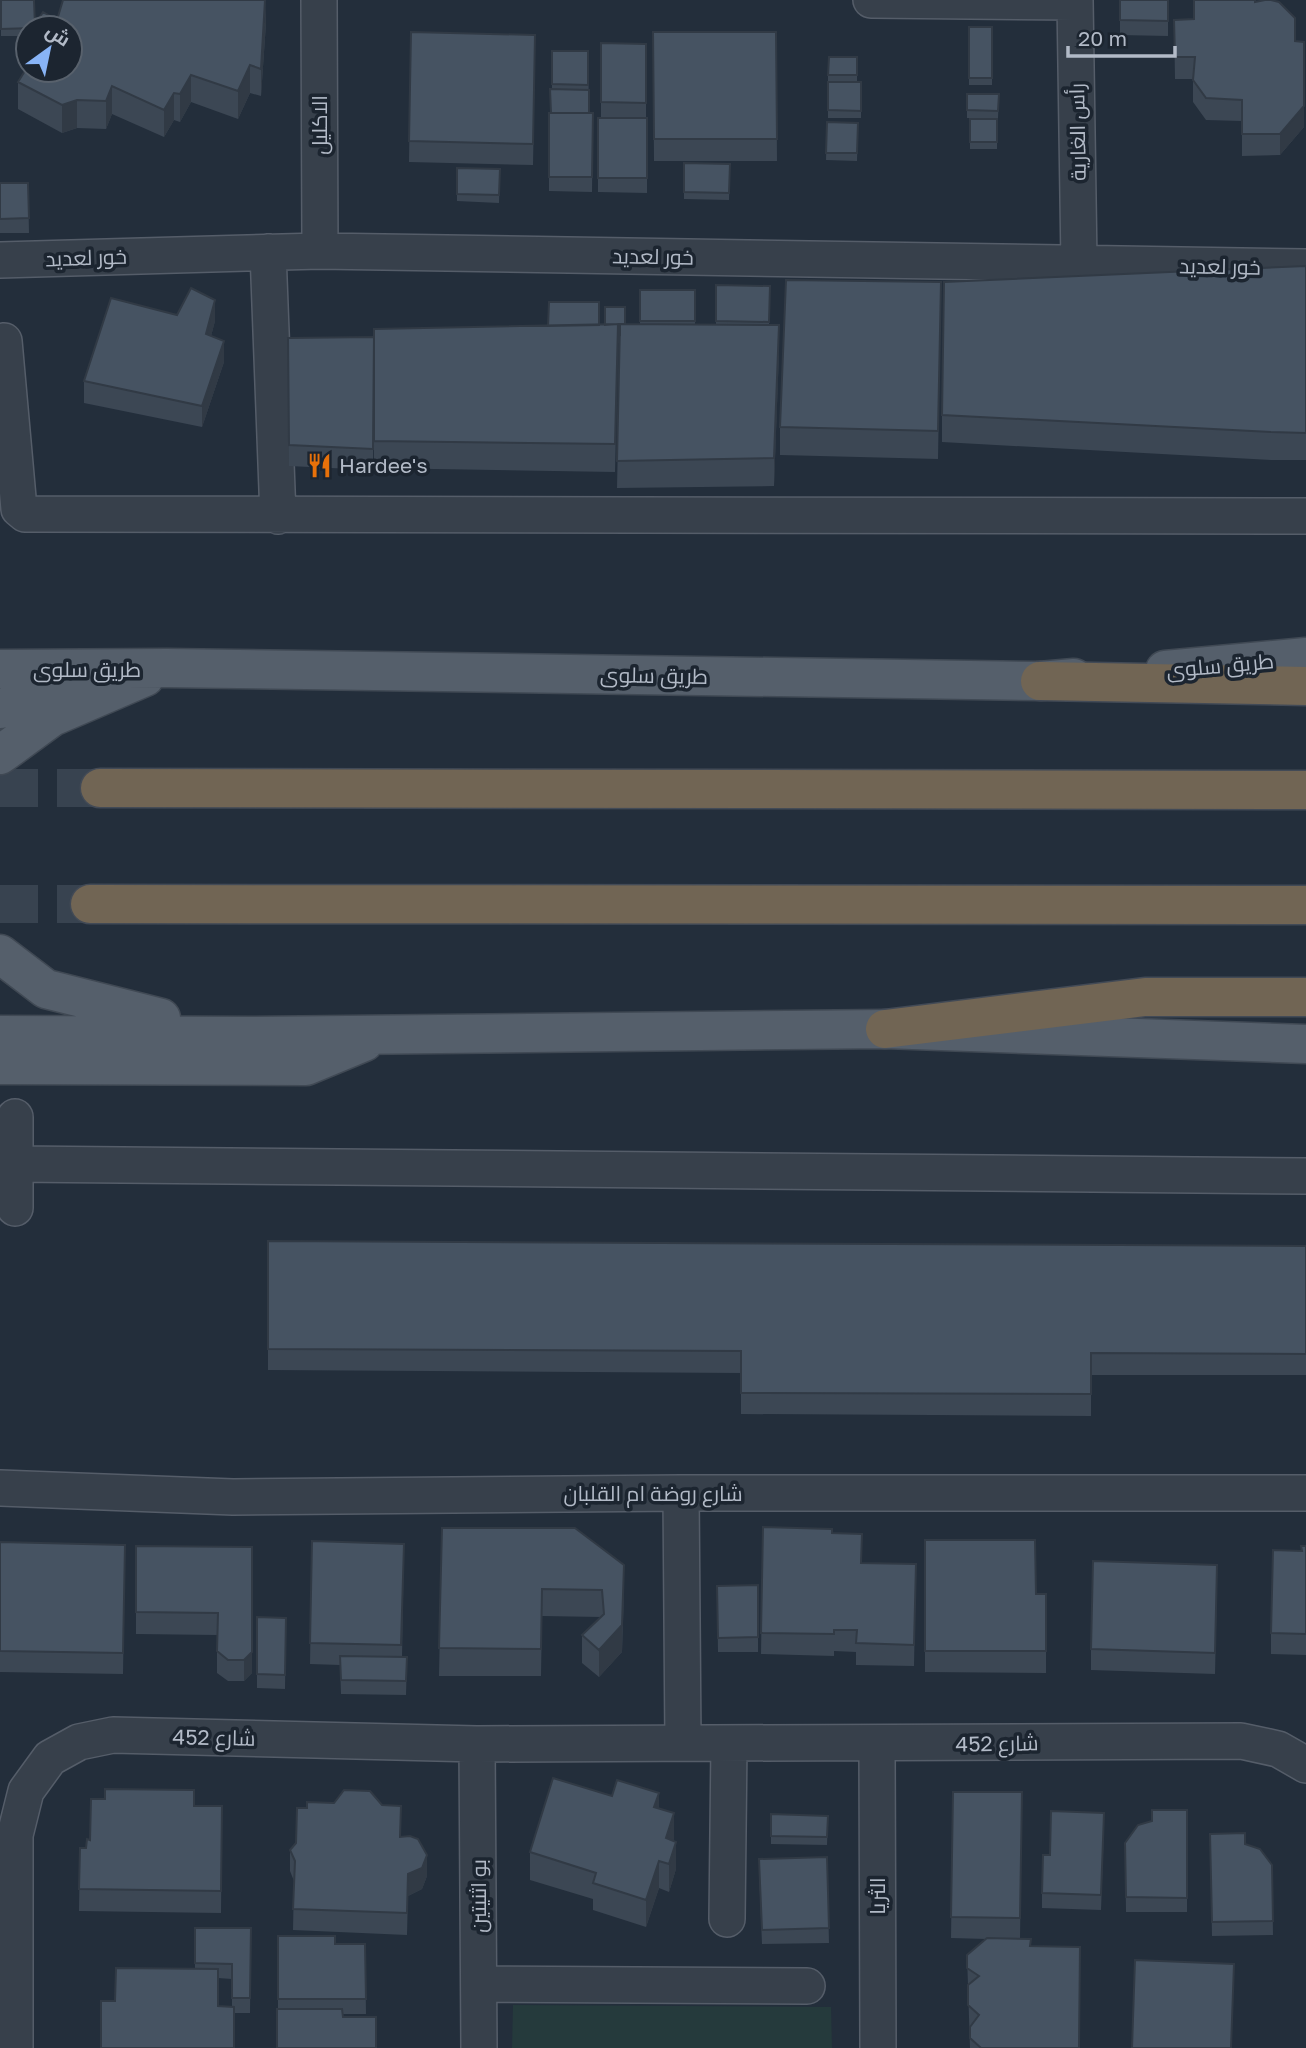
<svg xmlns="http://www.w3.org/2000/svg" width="1306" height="2048" viewBox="0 0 1306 2048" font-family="'Golos Text',Cairo,sans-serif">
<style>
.green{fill:#253a3c}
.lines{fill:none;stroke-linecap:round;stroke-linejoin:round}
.highway-tunnel{stroke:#384350;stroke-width:38;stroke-dasharray:38 19;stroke-linecap:butt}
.minor-casing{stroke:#555d69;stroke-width:38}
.major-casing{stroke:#404954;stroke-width:41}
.highway-casing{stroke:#424a56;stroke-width:41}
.minor{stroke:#37404b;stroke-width:35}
.major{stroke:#555f6b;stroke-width:38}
.highway{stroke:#716554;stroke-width:38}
.wall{fill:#3c4754;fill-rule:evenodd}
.shaded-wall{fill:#313a45}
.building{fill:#465362;stroke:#313a45;stroke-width:2}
.labels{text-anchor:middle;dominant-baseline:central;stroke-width:7;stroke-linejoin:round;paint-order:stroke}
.street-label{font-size:21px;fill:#b2bac7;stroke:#1c2530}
.poi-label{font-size:21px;fill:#b2bac7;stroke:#1c2530;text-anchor:start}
</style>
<rect width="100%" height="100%" fill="#232e3b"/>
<!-- green -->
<path class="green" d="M513,2005L831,2007L832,2048H512Z"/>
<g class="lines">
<!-- highway-tunnel -->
<path class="highway-tunnel" d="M0,788H100
M0,904H90"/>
<defs>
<path id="minor" d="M319,0L320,251
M871,0L1075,2
M1075,0L1079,263
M268,252L278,516
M0,260L320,251L1306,267
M4,341L19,509L25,514L1306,516
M15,1164L1306,1176
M15,1208V1117
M0,1488L233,1497L681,1493H1306
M681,1493L683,1743
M477,1744L479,2048
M877,1745L878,2048
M727,1919L729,1744
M479,1984L807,1986
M15,2048V1835L26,1791L50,1758L79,1742L113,1735L477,1744L1241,1741L1278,1749L1306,1765"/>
<path id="major" d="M0,669L167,668L1040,681L1074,678
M1165,670L1306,657
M0,709L83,676
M0,755L52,717L145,677
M0,954L46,989L161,1018
M0,1035L254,1036L885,1029L1306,1044
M0,1065L306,1066L364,1042"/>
<path id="highway" d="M1040,681L1306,686
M100,788L1306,790
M90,904L1306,905
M885,1029L1145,997H1306"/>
</defs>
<!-- minor casing -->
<use href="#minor" class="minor-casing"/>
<!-- major casing -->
<use href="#major" class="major-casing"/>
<!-- highway casing -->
<use href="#highway" class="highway-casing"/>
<!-- minor -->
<use href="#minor" class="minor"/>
<!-- major -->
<use href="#major" class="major"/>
<!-- highway -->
<use href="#highway" class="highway"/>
</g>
<!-- wall -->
<path class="wall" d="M1,0L35,26L57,20L266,23L261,96L250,93L238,119L191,102L180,122L174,120L164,137L112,114L106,129L77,128L62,133L18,109V82L70,70V28H28V36H1Z
M1120,0H1168V36L1120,35Z
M1194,0L1255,2L1295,41L1304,127L1280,155L1242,156V121L1206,120L1193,102V79H1175L1174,20L1194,19Z
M969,27H992V85H969Z
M411,32L535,56L533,165L409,162Z
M653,32H776L777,161H654Z
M601,43L646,44V117H601Z
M552,51H588L589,113H593L592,192L549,191V113H551L552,89Z
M857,57V82H861V118H828V75Z
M967,94H999L998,118H967Z
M598,118H647V193L598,192Z
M970,119H997V149H970Z
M827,122L858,123L857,161L826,160Z
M684,163L730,164L729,200L684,199Z
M457,168L500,169L499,203L457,201Z
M0,183H28L29,233H0Z
M1306,266V460H1271L942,442V415Z
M941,282L938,459L780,455V427Z
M716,285L770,286L769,325L779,352L774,486L617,488L620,343H618L615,472L374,468V329L640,324V290H695V324L716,325Z
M177,315L215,321L211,336L224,362L202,427L84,403V381Z
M374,337L373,470L289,466L288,338Z
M268,1241L1306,1246V1375H1091V1416L741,1414V1373L268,1370Z
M763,1527L832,1533L862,1563L916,1564L914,1666L856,1665V1652L834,1651V1656L761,1654Z
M442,1528L624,1593L622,1652L599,1677L582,1663V1635L601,1617L542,1616L541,1676H439Z
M925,1540L1036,1594H1046V1673L925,1672Z
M312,1541L404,1544L402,1657H407L406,1695L341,1694L340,1665L310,1664Z
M0,1542L125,1545L123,1674L0,1672Z
M136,1546L252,1547V1673L244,1681H228L217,1673V1635L136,1634Z
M1306,1546V1655L1271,1654V1633L1301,1551Z
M758,1585V1652H718L717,1586Z
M1217,1586L1215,1674L1091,1670V1649Z
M257,1617L286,1618L285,1689L257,1688Z
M953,1792H1022L1020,1939L1031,1946L1079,2048H970L967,1955L987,1939L951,1938Z
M612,1796L659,1809L674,1841L676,1869L669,1892L659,1888L646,1927L593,1910V1899L530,1880V1852Z
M194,1806H222L221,1913L79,1911L80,1848H86L90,1840Z
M1187,1810V1912H1126L1125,1843Z
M771,1814L828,1816L827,1845L771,1844Z
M1104,1828L1101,1910L1042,1908V1893Z
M1210,1834L1245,1844L1272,1865L1273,1935L1212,1936Z
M401,1837L427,1876L422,1889L408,1896L407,1935L293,1930L294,1881L290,1871V1850Z
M827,1857L829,1943L762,1944L759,1873Z
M195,1928H251L250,2013H234L115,2001L195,1969ZM218,1978L232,1979V2007L218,2006Z
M278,1936L335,1944H365L366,2014H342L343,2017L376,2048L278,2009Z"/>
<!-- shaded-wall -->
<path class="shaded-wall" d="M266,0V23L261,96V69Z
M250,65V93L238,119V91Z
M191,75V102L180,122V94Z
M112,86V114L106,129V101Z
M174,93V120L164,137V110Z
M77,100V128L62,133V105Z
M1304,106V127L1280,155V134Z
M215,300V321L206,355V334Z
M779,325V352L774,486V458Z
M224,341V362L202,427V406Z
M624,1565L622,1652L599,1677V1650Z
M252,1568V1673L244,1681V1660Z
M659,1793V1821L654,1807Z
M674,1813V1841L666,1838Z
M676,1842V1869L669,1892V1864Z
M427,1855V1876L422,1889L408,1896L407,1935L408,1874Z
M659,1861V1888L646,1927V1900Z"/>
<!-- building -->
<path class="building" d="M1,0H34L35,26L33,28L1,29Z
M63,0H265L261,69L250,65L238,91L191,75L180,94L174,93L164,110L112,86L106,101L77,100L62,105L18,82L28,66V70H70V28H33L43,12L57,20Z
M1120,0H1168V21L1120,20Z
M1194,0H1255V2L1265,0H1271L1279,2L1295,18V41L1304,42V106L1280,134H1242V100L1206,98L1193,80L1195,57H1175L1174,20L1194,19Z
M969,27H992V78H969Z
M411,32L535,35L533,144L409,141Z
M653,32H776L777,139H654Z
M601,43L646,44V103L601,102Z
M552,51H588V85L552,84Z
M829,57H857V75H828Z
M828,82H861V111L828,110Z
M550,89L589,90V113H551Z
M967,94H999L998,111L967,110Z
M549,113H593L592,177H549Z
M598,118H647V178H598Z
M970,119H997V142H970Z
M827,122L858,123L857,153H826Z
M684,163L730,164L729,193L684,192Z
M457,168L500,169L499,195L457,194Z
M0,183H28L29,218L0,219Z
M1306,266V433L1271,432L942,415L944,282Z
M786,280L941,282L938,431L780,427Z
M716,285L770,286L769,322L716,321Z
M191,288L215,300L206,334L224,341L202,406L84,381L111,298L177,315Z
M640,290H695V321H640Z
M549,302H599V325L548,326Z
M605,307H625V324H620V335H618V324L605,325Z
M618,324L615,444L374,441V329Z
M620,324L779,325L774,458L617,461Z
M374,337L373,449L289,445L288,338Z
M268,1241L1306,1246V1354L1091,1353V1394L741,1393V1351L268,1349Z
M763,1527L832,1529V1533L862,1534L861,1563L916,1564L914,1645L856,1643L857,1630H834V1634L761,1633Z
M442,1528H575L624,1565L622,1625L599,1650L582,1635L604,1614L602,1590L542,1589L541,1649L439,1648Z
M925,1540H1035L1036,1594H1046V1651H925Z
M312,1541L404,1544L401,1645L310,1643Z
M0,1542L125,1545L123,1653L0,1651Z
M136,1546L252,1547V1652L244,1660H228L217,1651L218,1613L136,1612Z
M1301,1546H1306V1634L1271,1633L1273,1550L1302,1551Z
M1093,1561L1217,1565L1215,1653L1091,1649Z
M758,1585V1637L718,1638L717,1586Z
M257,1617L286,1618L285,1675L257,1674Z
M340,1656L407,1657L406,1681L341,1680Z
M553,1778L612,1796L617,1780L659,1793L654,1807L674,1813L666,1838L676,1842L669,1864L659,1861L646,1900L593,1883L596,1873L530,1852Z
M105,1789L194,1790V1806H222L221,1891L79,1889L80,1848H86L87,1839L90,1840L91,1799H105Z
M344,1790L370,1791L382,1805L401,1806L400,1837L410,1836L418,1839L427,1855L422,1868L408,1874L407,1913L293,1909L295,1861L290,1850L296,1843L297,1808H307V1802L334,1803Z
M953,1792H1022L1020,1918L951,1917Z
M1152,1810H1187V1898L1126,1897L1125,1843L1138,1825L1152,1821Z
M1051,1811L1104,1813L1101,1895L1042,1893L1043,1855H1050Z
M771,1814L828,1816L827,1837L771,1836Z
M1245,1833V1844L1260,1849L1272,1865L1273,1921L1212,1922L1210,1834Z
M827,1857L829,1928L762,1930L759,1859Z
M195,1928H251L250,1998H232V1964L195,1963Z
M278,1936H335V1944H365L366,1999H278Z
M987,1938L1031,1939L1030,1946L1080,1947L1079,2048H981L970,2038V2027L979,2015L968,2005V1985L979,1976L967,1968V1955Z
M1135,1960L1234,1964L1231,2048H1132Z
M116,1968L218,1969V2006L234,2007V2048H101V2001H115Z
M277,2009H342L343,2017H376V2048H277Z"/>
<!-- icons -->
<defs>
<symbol id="restaurant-bare" viewBox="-9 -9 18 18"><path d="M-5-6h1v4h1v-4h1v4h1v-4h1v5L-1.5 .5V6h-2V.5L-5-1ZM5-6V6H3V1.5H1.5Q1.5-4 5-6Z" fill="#e8710a" stroke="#1c2530" stroke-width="2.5" paint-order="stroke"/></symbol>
</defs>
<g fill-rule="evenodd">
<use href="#restaurant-bare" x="302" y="448" width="35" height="35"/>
</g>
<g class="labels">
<!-- street labels -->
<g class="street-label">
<text transform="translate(319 125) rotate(-90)">الاكليل</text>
<text transform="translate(1077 132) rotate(-91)">رأس الغارية</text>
<text transform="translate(653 256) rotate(1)">خور لعديد</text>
<text transform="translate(86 257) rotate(-2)">خور لعديد</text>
<text transform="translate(1220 266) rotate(1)">خور لعديد</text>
<text transform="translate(1220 665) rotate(-5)">طريق سلوى</text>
<text x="87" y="669">طريق سلوى</text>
<text transform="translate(654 675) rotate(1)">طريق سلوى</text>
<text x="653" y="1493">شارع روضة ام القلبان</text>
<text transform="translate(214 1737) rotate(1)">شارع 452</text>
<text transform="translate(997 1743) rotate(-1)">شارع 452</text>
<text transform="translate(478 1896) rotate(-90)">بو اثنيتين</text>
<text transform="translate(877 1896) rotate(-90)">الثريا</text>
</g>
<!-- poi labels -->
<g class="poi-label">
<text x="339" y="465">Hardee's</text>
</g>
</g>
<!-- north arrow -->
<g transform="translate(49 49) rotate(33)"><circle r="33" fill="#1c2530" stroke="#58616c" stroke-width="2"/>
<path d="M0-5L12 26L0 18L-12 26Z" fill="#88b4f6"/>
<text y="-10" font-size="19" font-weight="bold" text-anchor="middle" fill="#b2bac7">ش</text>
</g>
<!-- scale -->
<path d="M1068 46v10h107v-10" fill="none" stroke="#b2bac7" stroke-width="3.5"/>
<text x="1078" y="46" font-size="21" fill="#b2bac7" stroke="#1c2530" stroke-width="5" paint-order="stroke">20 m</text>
</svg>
